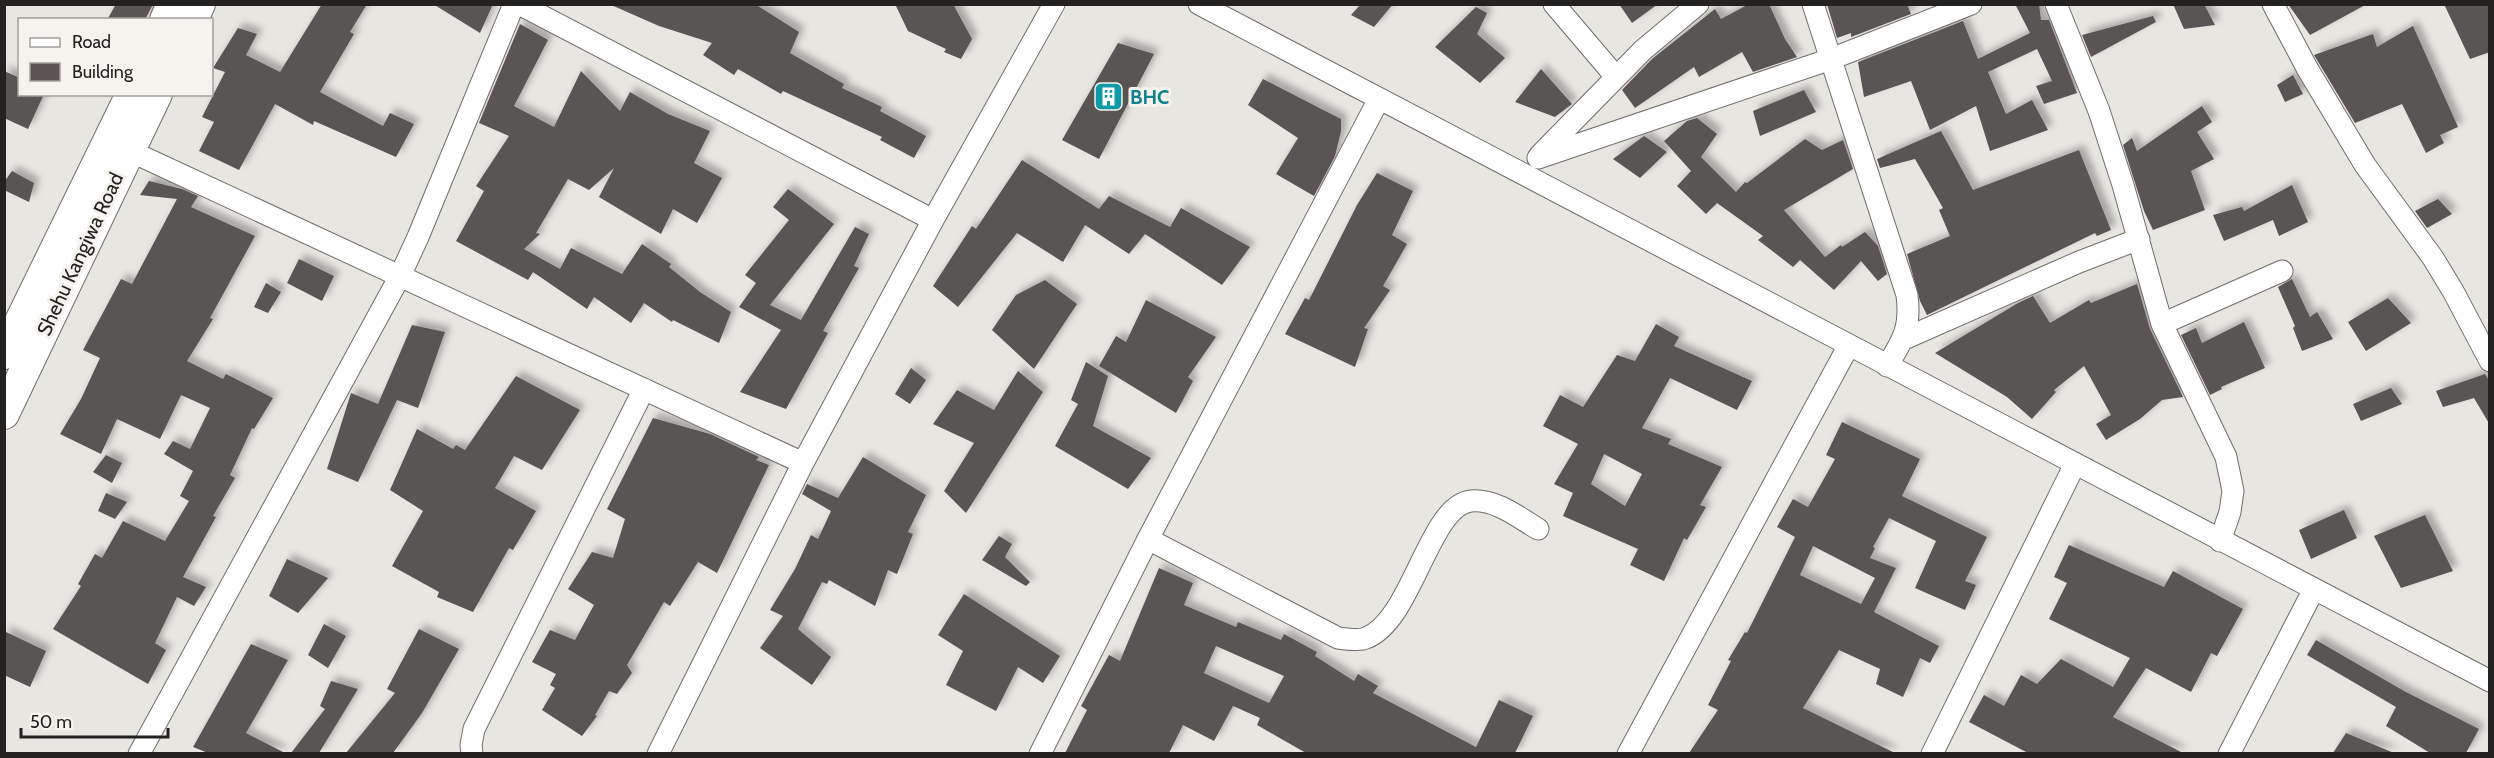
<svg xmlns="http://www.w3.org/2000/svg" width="2494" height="758" viewBox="0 0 2494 758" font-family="Cabin,sans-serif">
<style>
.building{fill:#5a5454;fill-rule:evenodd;filter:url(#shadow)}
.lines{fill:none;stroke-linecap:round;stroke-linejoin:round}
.street-casing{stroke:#706d69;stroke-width:23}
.secondary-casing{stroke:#706d69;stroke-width:32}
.street{stroke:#fff;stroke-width:21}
.secondary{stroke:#fff;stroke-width:30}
.labels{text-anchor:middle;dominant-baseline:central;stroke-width:6;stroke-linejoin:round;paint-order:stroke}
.culture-label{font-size:20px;font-weight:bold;fill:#0d838f;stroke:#f6f3ee;text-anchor:start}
.street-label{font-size:20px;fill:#232220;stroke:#f6f3ee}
</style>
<defs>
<filter id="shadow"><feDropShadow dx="5.5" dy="-5.5" stdDeviation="3" flood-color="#0004"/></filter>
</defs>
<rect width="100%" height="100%" fill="#e8e6e1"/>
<!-- building -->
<path class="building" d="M116,4H153L145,20H107Z
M322,4H367L350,32L354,34L320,92L383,126L390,113L414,124L396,157L314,121L313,125L275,104L239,170L199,151L214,122L202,117L225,72L213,68L238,28L257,34L246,55L280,72Z
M433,4H493L480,33Z
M609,4H755L799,32L790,53L844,84L842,88L882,107L880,111L926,136L914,158L880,140L882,137L783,91L781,94L738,69L734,75L703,55L712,43L659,26Z
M895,4H953L972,39L961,59L944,52L946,49L908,31Z
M1361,4H1393L1374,27L1351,15Z
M1619,4H1658L1632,23Z
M1749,4H1769L1785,39L1797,57L1753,72L1742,52L1699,77L1694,67L1635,108L1622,90L1652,59L1715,9L1721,19Z
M1827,4H1907L1911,14L1851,37V33L1837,38Z
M2015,4H2039L2041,20H2049L2077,93L2044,104L2036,86L2052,81L2037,49L1988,72L2006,114L2032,100L2048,130L1990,151L1976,106L1930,130L1911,81L1864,97L1858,62L1963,21L1978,59L2030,33Z
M2173,4H2204L2215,25L2184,29Z
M2288,4H2367L2310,35Z
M2444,4H2490V52L2470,59Z
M1476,7L1487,13L1477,34L1505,58L1480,83L1435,47Z
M2153,16L2156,22L2091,57L2082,35Z
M520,24L548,40L514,106L554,127L581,71L620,111L630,92L668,114L710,131L694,163L722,178L697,223L673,209L661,234L599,197L614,168L589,190L568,179L536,233L540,234L524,249L560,269L571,248L622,274L642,244L671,264L669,267L700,292L731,312L719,343L673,320L672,322L644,303L631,323L594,297L587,309L533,272L528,280L456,241L484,191L476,186L509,136L479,123Z
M2413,26L2458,127L2440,135L2444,143L2426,153L2402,104L2355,123L2314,55L2373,34L2377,47Z
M1118,43L1154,54L1099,159L1062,140Z
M1541,69L1572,104L1555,117L1515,102Z
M4,71L20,78V94H44L28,129L4,118Z
M2293,75L2303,94L2285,102L2277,85Z
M1263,79L1341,119V131L1335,156L1314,196L1276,174L1298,138L1248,105Z
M1804,90L1816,112L1760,136L1753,111Z
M2202,106L2212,122L2197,132L2214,159L2191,171L2205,210L2153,230L2144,211L2123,145L2132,138L2137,151Z
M1697,118L1717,134L1701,157L1736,192L1745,182L1747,183L1805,139L1822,150L1843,140L1853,169L1784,210L1825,257L1841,245L1842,247L1865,232L1878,246L1887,274L1878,281L1861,261L1834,290L1800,260L1793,267L1758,240L1763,236L1717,203L1706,214L1677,186L1691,171L1664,141L1687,121Z
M1941,131L1973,190L2079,150L2111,230L2097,236L2095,233L1927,315L1920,301L1907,254L1950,236L1939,210L1943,208L1915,159L1880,168L1877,159Z
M1644,136L1667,152L1640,178L1613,159Z
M1022,160L1099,209L1109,196L1170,227L1181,208L1250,247L1222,285L1145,234L1129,254L1085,225L1063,262L1017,233L958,307L933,286L972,226L976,229Z
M12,171L34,183L29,202L4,190V182Z
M1377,173L1413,191L1392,235L1407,244L1383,286L1390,290L1364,328L1368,329L1355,367L1285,334L1305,298L1309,300L1357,205Z
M149,181L182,189L198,196L191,207L255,236L210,318L213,319L187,361L223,379L226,374L273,398L254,429L252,428L230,475L235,478L213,516L216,517L183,577L206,587L194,606L177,597L155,643L166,650L148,684L53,629L81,586L78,584L95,554L102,558L123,521L165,541L189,501L180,496L193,471L164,454L173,441L190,449L210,408L181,395L160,439L117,419L101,454L60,434L81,399L100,358L83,350L121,279L132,284L177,199L140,195Z
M2292,185L2308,222L2279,236L2273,220L2224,241L2213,215L2242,207L2244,211Z
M788,189L834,224L770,305L801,320L855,227L869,234L854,266L859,268L823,331L828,333L786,409L740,392L781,330L739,307L756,283L745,275L789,220L773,207Z
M2438,199L2452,214L2427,228L2415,211Z
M299,259L334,276L322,301L287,283Z
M2292,279L2310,317L2317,312L2333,339L2302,351L2293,328L2295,326L2278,287Z
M1045,280L1077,304L1034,369L992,330L1016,295Z
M266,283L281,292L268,313L254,307Z
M2137,284L2150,329L2183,397L2162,400L2140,419L2106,440L2096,424L2111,415L2084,366L2054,390L2056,392L2032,419L2007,397L1935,353L2018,303L2033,296L2050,323L2089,300L2091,303Z
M2388,298L2411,323L2366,351L2348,322Z
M1146,300L1216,337L1188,377L1193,381L1176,413L1099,366L1116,336L1126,342Z
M2244,322L2265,368L2221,387L2222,389L2210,395L2181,335L2196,328L2202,343Z
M1656,324L1679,337L1674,346L1752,381L1737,410L1670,378L1642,428L1671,439L1668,444L1722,467L1700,505L1706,507L1687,540L1684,538L1664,581L1630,565L1638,549L1563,516L1573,493L1554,484L1578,444L1543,426L1560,395L1583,407L1617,355L1635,361ZM1604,454L1642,474L1625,506L1591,484Z
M412,325L445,332L418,408L397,400L358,482L327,469L351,393L378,404Z
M1086,362L1108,376L1093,426L1151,458L1128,489L1055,446L1078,404L1071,400Z
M911,368L926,380L910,404L895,394Z
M1018,371L1043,392L966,513L944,491L974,443L933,424L957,390L994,410Z
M2485,374L2490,382V425L2474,398L2443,407L2436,391Z
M516,376L580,410L542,470L514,456L495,488L536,511L513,550L509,548L473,612L437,597L439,592L392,566L423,511L390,490L417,429L453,449L456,445L465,450Z
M2391,388L2402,404L2361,421L2353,404Z
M653,418L710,434L759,457L756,460L769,465L717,573L698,562L670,606L664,602L627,665L632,673L617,694L609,691L595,715L597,716L582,736L542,710L555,688L550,685L556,674L532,662L550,630L575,640L594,605L568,589L592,552L613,558L625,519L607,509Z
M1842,422L1920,459L1902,496L1987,537L1965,581L1976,585L1965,610L1915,588L1936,541L1889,518L1873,547L1875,548L1870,558L1896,568L1874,612L1939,646L1930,663L1920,658L1903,697L1876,684L1880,669L1839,650L1803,708L1895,753H1689L1718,710L1708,705L1731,661L1728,660L1745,632L1747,633L1795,537L1777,527L1793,499L1808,507L1835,459L1826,455ZM1813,546L1875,578L1861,604L1800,575Z
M106,455L122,463L112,483L93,472Z
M863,457L926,495L908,532L913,534L897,574L888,570L875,606L829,580L827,584L822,582L798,629L831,657L812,685L760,648L783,616L770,610L795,569L811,535L818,539L831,511L802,494L807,484L838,498Z
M106,493L127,502L115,519L98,511Z
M2344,510L2357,538L2311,559L2299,530Z
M2425,515L2453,571L2401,588L2374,536Z
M999,536L1012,544L1005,557L1030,582L1026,586L982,560Z
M2069,545L2164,587L2173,571L2243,609L2217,656L2211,653L2191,692L2146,668L2113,717L2183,753H2028L1969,722L1984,695L2004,706L2021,675L2037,684L2061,659L2113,687L2130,658L2049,619L2067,583L2054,577Z
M287,559L328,578L298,613L269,596Z
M1159,568L1193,583L1184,605L1236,627L1238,622L1281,640L1284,634L1317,652L1315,656L1354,681L1358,674L1378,686L1373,693L1476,747L1499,700L1533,716L1515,753H1306L1257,725L1260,718L1233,706L1214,741L1183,725L1169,753H1065L1087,710L1081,706L1109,655L1120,661ZM1216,646L1284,676L1269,703L1204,673Z
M964,594L1060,656L1043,683L1018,667L996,711L946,685L963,651L938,635Z
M324,624L346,636L328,668L308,655Z
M419,629L459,649L422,713L393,753H346L395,693L387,689Z
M4,631L46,651L30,687L4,675Z
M2316,640L2404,691L2479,729L2466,753H2430L2386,726L2396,707L2307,655Z
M251,644L288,660L246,733L285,753H208L193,747Z
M331,681L358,689L319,753H291L325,709L320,706Z
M2346,733L2394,753H2333Z"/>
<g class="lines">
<defs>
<path id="street" d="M519,4L933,220
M1199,4L2490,681
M1554,4L1616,77
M1813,4L1907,295C1911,326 1904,339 1887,366
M2056,4L2099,111L2123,185L2162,324L2226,457L2233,491L2230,512L2220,541
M2273,4L2307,68L2365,165L2433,258L2453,291L2490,361
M130,151L803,463
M1540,155L1643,50L1698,4
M1538,158L1831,59L1971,4
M2162,324L2282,271
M1904,339L2079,262L2139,239
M1148,539L1338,638C1346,639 1359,641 1366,638C1412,621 1429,505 1471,501C1496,499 1518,517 1538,529
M139,754L400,276L418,237L514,4
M472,754L471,745L474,729L644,389
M658,754L803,463L933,220L1054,4
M1040,754L1148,539L1379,99
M1628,754L1849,345
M1932,754L2075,464
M2229,754L2314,589"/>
<path id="secondary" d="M165,20L172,4
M193,20L200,4
M4,354L131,94
M4,414L157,94"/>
</defs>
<!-- street casing -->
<use href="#street" class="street-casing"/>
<!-- secondary casing -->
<use href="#secondary" class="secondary-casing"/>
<!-- street -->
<use href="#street" class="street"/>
<!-- secondary -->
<use href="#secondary" class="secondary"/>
</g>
<!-- icons -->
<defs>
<symbol id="building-square" viewBox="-11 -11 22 22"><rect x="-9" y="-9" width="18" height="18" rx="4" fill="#0f9aa8" stroke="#f6f3ee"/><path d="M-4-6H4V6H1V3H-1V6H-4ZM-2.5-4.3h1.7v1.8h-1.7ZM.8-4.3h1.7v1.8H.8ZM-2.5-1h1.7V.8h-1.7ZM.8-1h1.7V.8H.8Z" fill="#fff"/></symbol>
</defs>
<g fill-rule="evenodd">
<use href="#building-square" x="1092" y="80" width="33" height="33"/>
</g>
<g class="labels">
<!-- culture labels -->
<g class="culture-label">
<text x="1130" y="97">BHC</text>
</g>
<!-- street labels -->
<g class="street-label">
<text transform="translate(80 254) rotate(-65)">Shehu Kangiwa Road</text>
</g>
</g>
<!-- border -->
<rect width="2494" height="758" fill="none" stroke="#232220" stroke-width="12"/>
<!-- legend -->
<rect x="18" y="18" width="195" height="78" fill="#f6f3ee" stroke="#a29f9c" stroke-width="1.5"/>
<rect x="30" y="38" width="30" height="9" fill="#ffffff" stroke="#a29f9c" stroke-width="1.5"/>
<text x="72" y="48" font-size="18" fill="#232220">Road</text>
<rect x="30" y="63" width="30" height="18" fill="#5a5454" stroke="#a29f9c" stroke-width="1.5"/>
<text x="72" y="78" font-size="18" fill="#232220">Building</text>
<!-- scale -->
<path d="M21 728v9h147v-9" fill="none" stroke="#232220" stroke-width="3"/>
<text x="30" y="728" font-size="18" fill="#232220" stroke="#f6f3ee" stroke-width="4.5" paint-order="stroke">50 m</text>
</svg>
